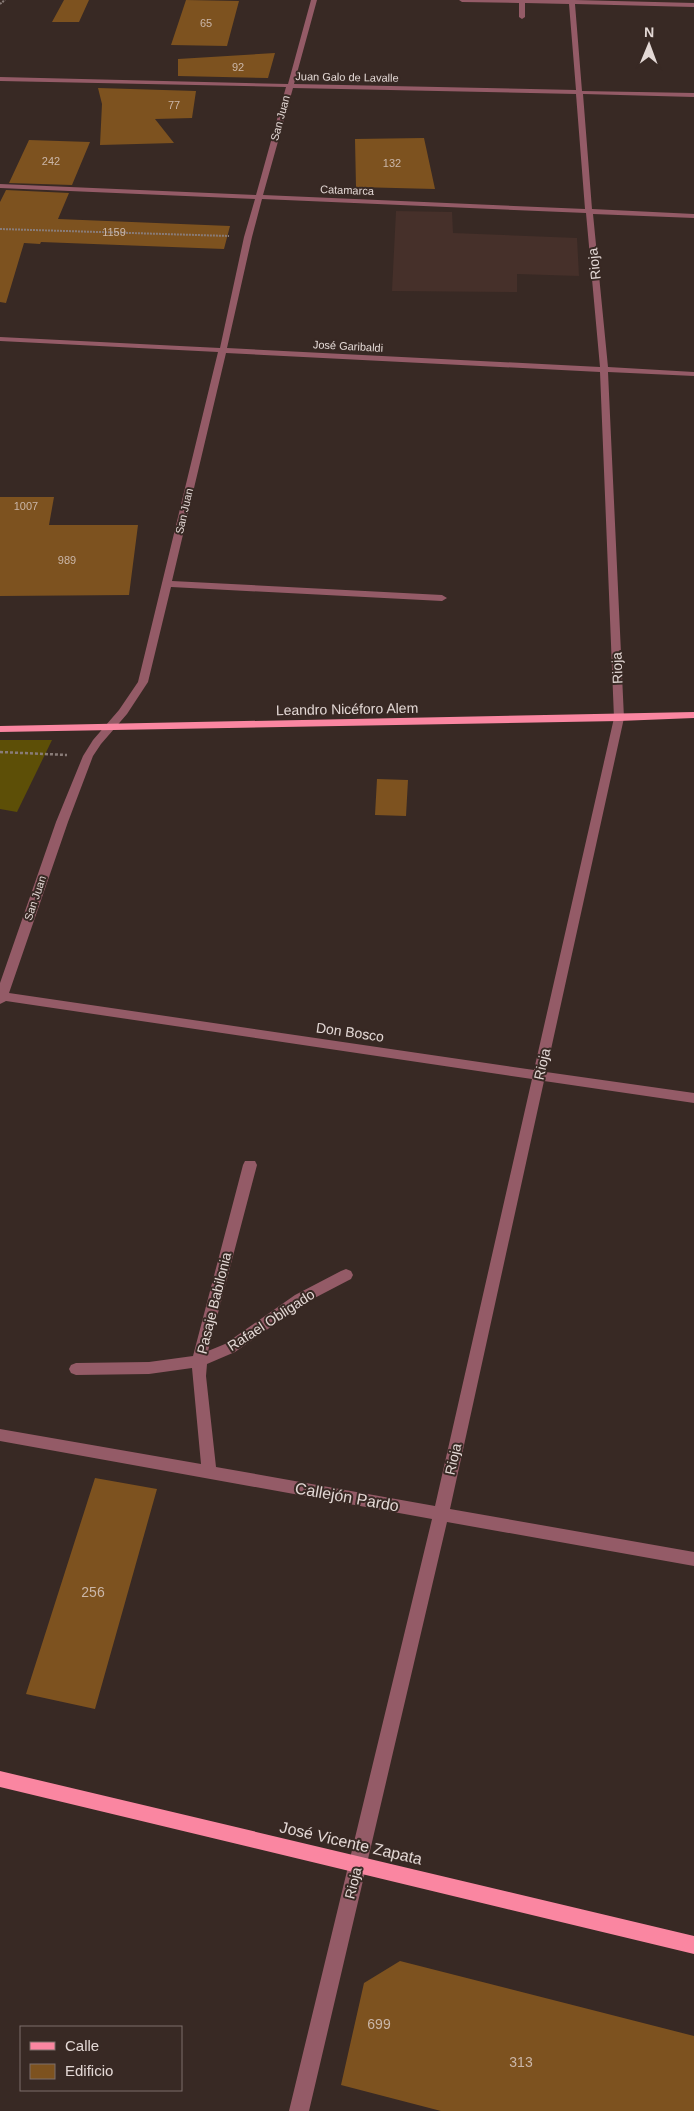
<svg xmlns="http://www.w3.org/2000/svg" width="694" height="2111" viewBox="0 0 694 2111" font-family="Helvetica,sans-serif">
<style>
.built{fill:#46302a}
.green{fill:#5d4f07}
.building{fill:#7d521f}
.lines{fill:none;stroke-linecap:round;stroke-linejoin:round}
.path-far1{stroke:#897c78;stroke-width:2;stroke-dasharray:2 1;stroke-linecap:butt}
.path{stroke:#897c78;stroke-width:2.5;stroke-dasharray:3 2;stroke-linecap:butt}
.minor{fill:#945b67;fill-rule:evenodd}
.major{fill:#fa86a1;fill-rule:evenodd}
.labels{text-anchor:middle;dominant-baseline:central;stroke-width:4;stroke-linejoin:round;paint-order:stroke}
.number-label{font-size:11px;fill:#cab6a8}
.far-street-label{font-size:11px;fill:#e3d8d5;stroke:#382924}
.street-label{font-size:14px;fill:#e3d8d5;stroke:#382924}
.near-number-label{font-size:14px;fill:#cab6a8}
.near-street-label{font-size:16px;fill:#e3d8d5;stroke:#382924}
</style>
<rect width="100%" height="100%" fill="#382924"/>
<!-- built -->
<path class="built" d="M396,211L452,212L453,233L577,238L579,276L517,274V292L392,291Z"/>
<!-- green -->
<path class="green" d="M0,740H52L17,812L0,809Z"/>
<!-- building -->
<path class="building" d="M64,0H89L79,22H52Z
M186,0L239,1L227,46L171,45Z
M275,53L268,78L178,76V59Z
M98,88L196,91L192,118L155,119L174,143L100,145L102,104Z
M424,138L435,189L356,187L355,139Z
M29,140L90,142L72,185L9,183Z
M6,190L69,193L58,219L230,226L224,249L41,242L40,244L24,243L6,303L0,302V202Z
M0,497H54L49,525H138L129,595L0,596Z
M377,779L408,780L406,816L375,815Z
M95,1478L157,1489L95,1709L26,1694Z
M400,1961L694,2036V2111H441L341,2085L364,1983Z"/>
<g class="lines">
<!-- path-far1 -->
<path class="path-far1" d="M0,4L5,0
M0,229L229,236"/>
<!-- path -->
<path class="path" d="M0,752L67,755"/>
<!-- minor -->
<path class="minor" d="M311,0H317L294,84L576,90L569,4L525,3V17L522,19L519,17V3L462,2L459,0H575L694,3V7L575,4L582,91L694,93V97L583,94L592,209L694,214V218L593,214L608,367L694,372V376L608,372L624,718L546,1072L694,1093V1103L544,1081L450,1509L694,1552V1566L447,1522L309,2111H289L432,1519L0,1441V1429L201,1464L192,1368L149,1374L76,1375L71,1373L69,1369L71,1365L76,1363L149,1362L193,1356L243,1165L245,1161H255L257,1165L208,1351L225,1344L295,1295L341,1271L346,1269L351,1271L353,1275L351,1279L305,1303L235,1352L207,1364L206,1376L216,1467L435,1506L532,1079L6,1001L0,1004V983L56,822L83,756L93,740L119,710L138,682L218,352L0,341V337L220,348L244,237L255,199L0,188V184L256,195L286,87L0,81V77L288,84ZM293,88L576,94L585,209L263,195ZM262,199L586,213L600,367L227,348L252,237ZM226,353L600,372L614,718L534,1070L9,993L68,822L93,756L101,744L127,714L148,682L171,587L442,601L447,598L442,595L172,581Z"/>
<!-- major -->
<path class="major" d="M694,712V718L619,721L0,732V726Z
M0,1771L694,1936V1954L0,1787Z"/>
</g>
<g class="labels">
<!-- number labels -->
<g class="number-label">
<text x="206" y="23">65</text>
<text x="238" y="67">92</text>
<text x="174" y="105">77</text>
<text x="51" y="161">242</text>
<text x="392" y="163">132</text>
<text x="114" y="232">1159</text>
<text x="26" y="506">1007</text>
<text x="67" y="560">989</text>
</g>
<!-- far-street labels -->
<g class="far-street-label">
<text transform="translate(347 77) rotate(1)">Juan Galo de Lavalle</text>
<text transform="translate(280 118) rotate(-75)">San Juan</text>
<text transform="translate(347 190) rotate(2)">Catamarca</text>
<text transform="translate(348 346) rotate(3)">José Garibaldi</text>
<text transform="translate(184 511) rotate(-77)">San Juan</text>
<text transform="translate(35 898) rotate(-71)">San Juan</text>
</g>
<!-- street labels -->
<g class="street-label">
<text transform="translate(594 264) rotate(-96)">Rioja</text>
<text transform="translate(617 668) rotate(-92)">Rioja</text>
<text transform="translate(347 709) rotate(-1)">Leandro Nicéforo Alem</text>
<text transform="translate(350 1032) rotate(8)">Don Bosco</text>
<text transform="translate(542 1064) rotate(-77)">Rioja</text>
<text transform="translate(214 1303) rotate(-76)">Pasaje Babilonia</text>
<text transform="translate(271 1320) rotate(-33)">Rafael Obligado</text>
<text transform="translate(453 1459) rotate(-77)">Rioja</text>
<text transform="translate(353 1883) rotate(-76)">Rioja</text>
</g>
<!-- near-number labels -->
<g class="near-number-label">
<text x="93" y="1592">256</text>
<text x="379" y="2024">699</text>
<text x="521" y="2062">313</text>
</g>
<!-- near-street labels -->
<g class="near-street-label">
<text transform="translate(347 1497) rotate(10)">Callejón Pardo</text>
<text transform="translate(351 1843) rotate(13)">José Vicente Zapata</text>
</g>
</g>
<!-- legend -->
<rect x="20" y="2026" width="162" height="65" fill="#382924" stroke="#7c6f6b"/>
<rect x="30" y="2042" width="25" height="8" fill="#fa86a1" stroke="#7c6f6b"/>
<text x="65" y="2051" font-size="15" fill="#e3d8d5">Calle</text>
<rect x="30" y="2064" width="25" height="15" fill="#7d521f" stroke="#7c6f6b"/>
<text x="65" y="2076" font-size="15" fill="#e3d8d5">Edificio</text>
<!-- north arrow -->
<g transform="translate(649 45) rotate(1)" stroke="#382924" stroke-width="4" paint-order="stroke">
<path d="M0-4L9 19L0 12L-9 19Z" fill="#e3d8d5"/>
<text y="-8" font-size="14" font-weight="bold" text-anchor="middle" fill="#e3d8d5">N</text>
</g>
</svg>
